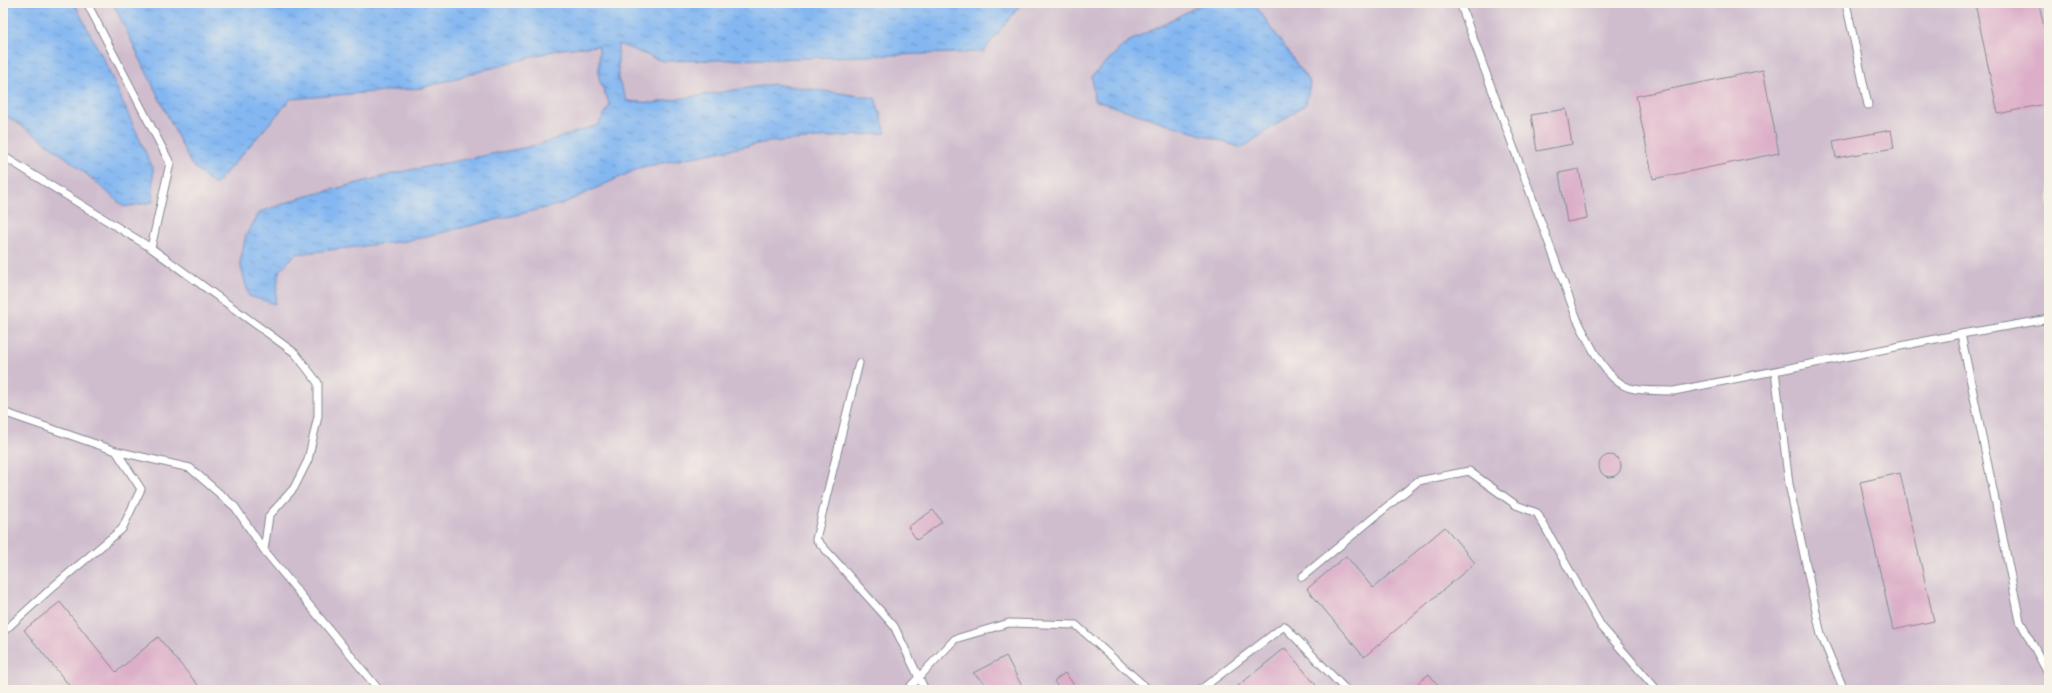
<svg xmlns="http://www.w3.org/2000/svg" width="2052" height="693" viewBox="0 0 2052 693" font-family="Alegreya,serif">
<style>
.industrial{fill:#cfbdce}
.water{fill:url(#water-ripples);stroke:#5073a8}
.building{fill:#dcaec8}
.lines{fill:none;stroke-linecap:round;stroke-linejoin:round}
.service-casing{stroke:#878994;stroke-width:9}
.service{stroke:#fff;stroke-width:7}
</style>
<defs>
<pattern id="water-ripples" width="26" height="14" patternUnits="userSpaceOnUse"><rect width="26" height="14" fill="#84b7f1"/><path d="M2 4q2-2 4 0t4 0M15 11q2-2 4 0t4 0" fill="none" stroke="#6b95c6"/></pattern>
</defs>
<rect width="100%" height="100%" fill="#f7f3e8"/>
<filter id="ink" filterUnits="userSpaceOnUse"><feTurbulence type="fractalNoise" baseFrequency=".025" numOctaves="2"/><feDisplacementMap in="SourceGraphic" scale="8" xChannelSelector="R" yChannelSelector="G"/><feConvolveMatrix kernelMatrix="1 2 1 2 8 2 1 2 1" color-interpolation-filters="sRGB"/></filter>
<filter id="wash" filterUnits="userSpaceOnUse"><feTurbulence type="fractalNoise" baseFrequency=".012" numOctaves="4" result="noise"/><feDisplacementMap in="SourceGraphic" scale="16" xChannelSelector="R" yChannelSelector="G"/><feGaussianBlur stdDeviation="0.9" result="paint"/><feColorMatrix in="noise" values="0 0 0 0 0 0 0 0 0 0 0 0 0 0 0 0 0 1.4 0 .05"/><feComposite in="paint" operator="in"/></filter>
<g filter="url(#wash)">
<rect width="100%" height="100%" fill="#f3e3ca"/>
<!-- industrial -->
<path class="industrial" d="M3,3H2049V690H3Z"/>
<!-- water -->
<path class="water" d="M3,3H74L104,60L153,169V202L124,207C86,172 47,141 3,114Z
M113,3H1022L983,52L774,59L662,61L618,44V79L627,101L653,103L773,84L875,98L886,133L768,142L642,167L562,204L406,241L296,254L279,271L275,304L249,296L240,263L246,235L260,212L300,198L400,172L533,146L598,125L610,105L599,79V46L560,49L421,88L291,99L215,185L191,164Z
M1204,3H1254L1310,83L1306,104L1242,148L1094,100L1092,76L1126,43Z"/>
<g id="blocks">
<!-- building -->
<path class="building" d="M1975,3H2039L2049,52V103L1998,114Z
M1763,70L1779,153L1653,179L1636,96Z
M1566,109L1572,144L1537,151L1531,115Z
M1891,130L1894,148L1836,158L1833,141Z
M1579,169L1587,218L1567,222L1559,173Z
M1599 466a11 11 0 1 1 22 0a11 11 0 1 1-22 0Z
M1900,473L1934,621L1893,630L1860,482Z
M933,510L942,522L917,540L908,527Z
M1445,527L1475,563L1364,657L1307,589L1346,556L1373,588Z
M60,602L116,672L158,637L202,690H73L24,630Z
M1285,648L1320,690H1233Z
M1006,656L1024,690H993L973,673Z
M1065,673L1078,690H1060L1054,681Z
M1429,674L1442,690H1410Z"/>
</g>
</g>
<g filter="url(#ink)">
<use href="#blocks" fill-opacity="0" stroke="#878994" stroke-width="1"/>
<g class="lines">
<defs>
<path id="service" d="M87,3L170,163L151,248
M1460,3L1577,319C1588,340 1605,381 1630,388C1644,392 1660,390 1674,391L1961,334L2049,319
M1846,3L1868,105
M3,156L151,248L295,353L318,383V416L308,460L294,488L269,516L264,550L235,507L190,468L116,451
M1961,334L2020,621L2049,675
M859,363L816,539L894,626L925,690
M1775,371L1789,484L1821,635L1844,690
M3,412L116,451L141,489L122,529L55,585L3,632
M264,550L379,690
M1302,577L1418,481L1469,471L1516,505L1537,513L1601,626L1657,690
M907,690L955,639L1009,623L1076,625L1149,690
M1200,690L1284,626L1346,690"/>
</defs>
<!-- service casing -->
<use href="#service" class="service-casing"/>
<!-- service -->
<use href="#service" class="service"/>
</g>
</g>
<!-- margin -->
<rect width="2052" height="693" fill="none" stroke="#f7f3e8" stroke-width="16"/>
</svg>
